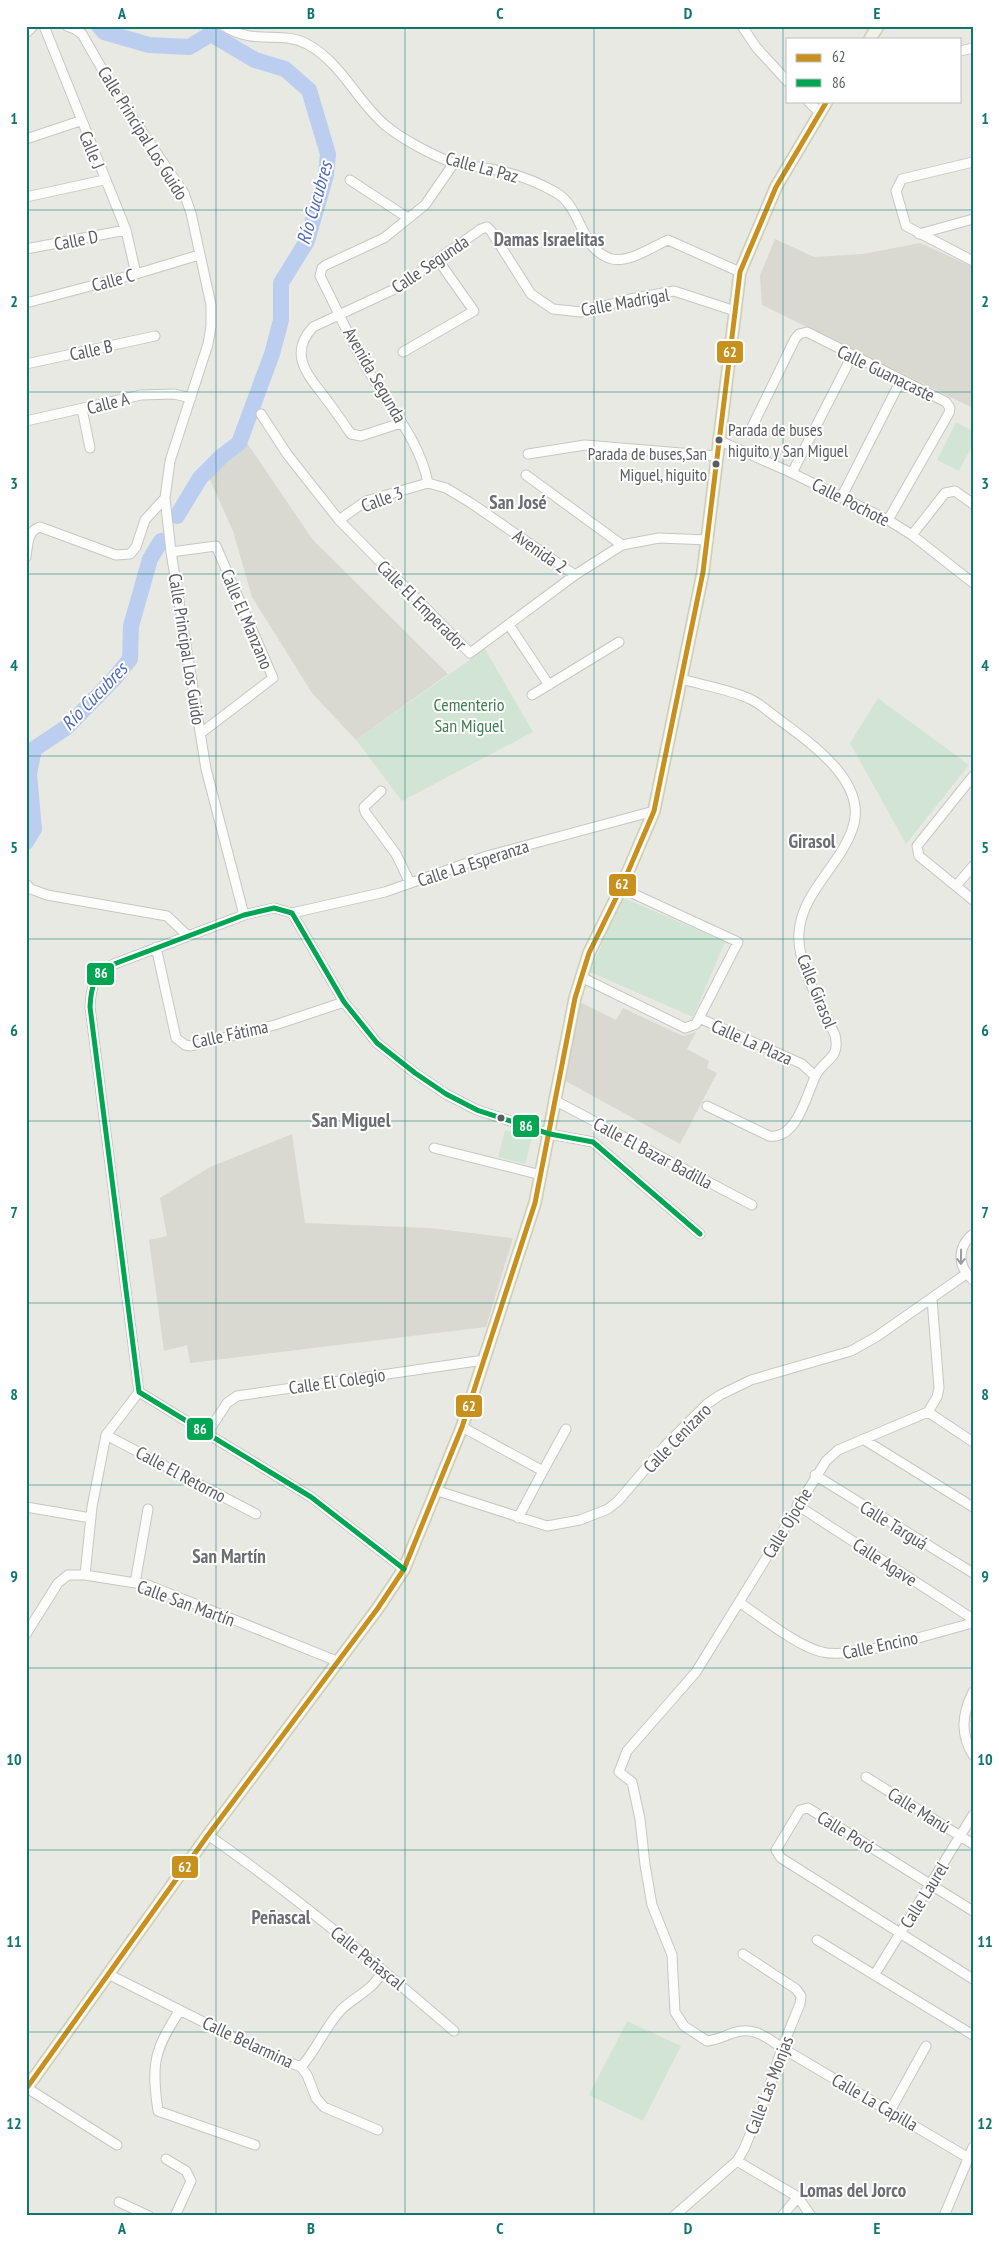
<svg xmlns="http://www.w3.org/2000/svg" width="999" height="2242" viewBox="0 0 999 2242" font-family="'PT Sans Narrow',sans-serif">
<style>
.education{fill:#d9d9d2}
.green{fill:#d2e5d4}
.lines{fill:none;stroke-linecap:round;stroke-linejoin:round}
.river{stroke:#bbcef0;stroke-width:16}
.minor-casing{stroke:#c6c6c4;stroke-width:11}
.major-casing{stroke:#cfcdb4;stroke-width:14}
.minor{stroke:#fcfcfb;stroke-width:9}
.major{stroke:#f0f1e7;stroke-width:11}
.bus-1-casing{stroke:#fff;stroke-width:9}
.bus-2-casing{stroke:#fff;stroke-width:9}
.bus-1{stroke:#c8901d;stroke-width:5}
.bus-2{stroke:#00a651;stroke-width:5}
.oneway{stroke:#9b9c9f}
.grid{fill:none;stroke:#0f766e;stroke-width:1;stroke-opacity:0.55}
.bus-dot{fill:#5a5c61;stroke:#fff;stroke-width:2}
.labels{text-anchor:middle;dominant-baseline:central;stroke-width:4;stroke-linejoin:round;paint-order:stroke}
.bus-label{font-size:17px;fill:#5a5c61;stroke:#fff;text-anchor:start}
.street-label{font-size:18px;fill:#5a5c61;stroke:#fff}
.park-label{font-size:18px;fill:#3d7d4e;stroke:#fff}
.water-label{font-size:19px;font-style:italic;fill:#4e69b5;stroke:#fff}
.neighbourhood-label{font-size:19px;font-weight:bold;fill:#6b6d73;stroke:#fff}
.quarter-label{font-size:20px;font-weight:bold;fill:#6b6d73;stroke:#fff}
.line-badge{stroke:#fff;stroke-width:2}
.badge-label{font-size:14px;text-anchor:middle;font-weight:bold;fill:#fff}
.neatline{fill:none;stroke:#0f766e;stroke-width:2}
.grid-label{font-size:16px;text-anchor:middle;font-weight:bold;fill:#0f766e}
</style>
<rect width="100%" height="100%" fill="#e9e9e4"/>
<!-- education -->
<path class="education" d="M775,239L814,257L863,254L920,243L973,267V408L762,305L760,275Z
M247,443L313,540L448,674L356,740L312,693L252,597L233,531L209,478Z
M580,1002L616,1020L623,1008L683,1036L696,1032L687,1049L709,1061L707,1068L717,1073L680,1144L562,1079Z
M292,1134L305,1223L430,1228L513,1238L486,1327L190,1363L187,1345L164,1351L149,1240L167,1236L160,1198L210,1167Z"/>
<!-- green -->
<path class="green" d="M956,422L973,431V444L959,471L937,460Z
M485,649L533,732L402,801L356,740Z
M878,698L969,765L906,844L850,743Z
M622,897L725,942L693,1017L590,972Z
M505,1130L532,1138L525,1164L498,1157Z
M627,2021L681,2046L643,2121L589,2095Z"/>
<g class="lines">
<!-- river -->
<path class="river" d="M99,26L104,32L149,45L189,47L211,34L255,60L285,69L309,90L328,154L326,175L307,241L281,283V320L272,354L239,443L222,456L200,478L177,516
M26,842L34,829L29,774L34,749L67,727L114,679L130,659L131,626L150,559L161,541"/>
<defs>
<path id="minor" d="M44,26L126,230L136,274
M67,26L75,29L82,34L117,95L184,193L191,213L211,305V326L208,344L170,461L165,498L171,552L206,769L244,915
M224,26C254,46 281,30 307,44C341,62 356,100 385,125C402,139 433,156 454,163C466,166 479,167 491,169C513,173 536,181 555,192C583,207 579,250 612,259C629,263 652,247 668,240L740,272
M742,26L756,47L788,82
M26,33L33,26
M960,51L973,48
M808,101L819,112
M26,139L80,121
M973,162L902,179L896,191L906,226L973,261
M350,180L408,218
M26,197L104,180
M919,234L973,219
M26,249L126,230
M26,303L136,274L199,255
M403,352L474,311L438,260
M26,364L155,336
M82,409L90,448
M261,414L287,454L339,520L470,653L575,575L622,545L659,538L708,540
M26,421L141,395L174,394L191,398
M401,423L361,436L351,434C342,421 333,408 323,395C306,373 289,353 313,327L399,287L481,229L487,227L491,231L531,294L553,309L581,312L630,299L674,291L735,311
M752,427L795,339L799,334L807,332L946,402L950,408L949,413L888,520
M718,440L792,473L888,520L912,535L973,583
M528,454L585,445L717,456
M792,473L852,356
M526,475L622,545
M428,483C420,442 392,410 371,375C352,344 337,309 320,276L322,268L326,265L384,238L425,205L454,163
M428,483L446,488L471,503L575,575
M842,496L901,380
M339,520L366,501L428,483
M912,535L945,493L955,491L973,504
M171,552L216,546L273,678L201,733
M26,557C28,545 27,531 40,527L116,555L130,554L136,547L145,520L165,498
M509,625L549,685
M681,679C702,685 732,690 750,699C761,704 771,714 781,721C812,744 870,784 852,830C839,866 802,893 799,932C796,963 822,1007 835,1035C841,1060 823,1059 815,1077C806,1097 796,1140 769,1136L707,1106
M532,695L619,642
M973,776L917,846L919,856L973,900
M381,791L364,807L365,812L396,854L410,883
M26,884L31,889L47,895L167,916L188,936
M956,886L973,866
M621,888L738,942L699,1018
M292,913L385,892L487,856L654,811
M156,947L176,1038L185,1045L191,1046L275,1025L344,1002
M581,977L685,1028L696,1024L699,1018L802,1064L815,1076
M554,1100L752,1205
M434,1148L541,1175
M973,1234C957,1247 957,1266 973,1280
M932,1299L939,1388L937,1397L928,1412L838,1450L826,1461L696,1672L627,1751L619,1772L632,1782L640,1819L645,1865L652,1905L672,1955L675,2012L684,2026L707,2041C716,2040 722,2037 730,2034C752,2025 765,2036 782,2048L967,2157
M928,1412L973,1442
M462,1427L543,1471L518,1518
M208,1432L227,1403L237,1396L484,1360
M106,1435L256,1514
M863,1439L973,1507
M543,1471L566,1429
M815,1475L973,1573
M438,1491L547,1526L580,1520L608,1509L618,1501L665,1446L707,1404L720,1395L751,1380L851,1351L876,1337L966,1274
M797,1505L973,1619
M26,1507L91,1518
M404,1569L311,1497L139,1392L90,1007C91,986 94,974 114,964L244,915L274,908L292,913L344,1002L377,1043L415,1073L446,1094L477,1110L550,1134L593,1142L700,1234
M85,1575L92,1507L106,1435L139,1392
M135,1583L148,1509
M740,1603C763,1618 797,1646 822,1652C852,1660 940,1631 973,1623
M26,1634L58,1583L68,1575H85L148,1585L339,1662
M973,1692C962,1714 960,1734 973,1755
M866,1777L973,1844
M208,1835C294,1895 374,1962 454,2031
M973,1911L808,1808L800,1810L776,1850L781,1858L973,1979
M817,1940L973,2035
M108,1974L261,2051L301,2067L307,2075L316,2098L324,2107L378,2130
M875,1974L973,1815
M180,2010C154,2051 151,2063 158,2111L255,2145
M301,2067C317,2049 325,2027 341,2010C350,2001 360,1996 369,1988C375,1984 379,1976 384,1971
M27,2088L117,2145
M890,2111L926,2046
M166,2159L186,2171L191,2181L175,2216
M737,2161L798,2197L811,2216
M119,2202L149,2216
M674,2216L737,2161L744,2149L767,2094L782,2048L800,2004L801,1996L796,1989L743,1954
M782,2216L798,2197
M944,2216L973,2147"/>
<path id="major" d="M870,39L878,26
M26,2089L208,1835L378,1608L404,1569L462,1427L535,1203L575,998L589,953L621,888L654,811L703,572L740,272L776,187L827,101"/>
</defs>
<!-- minor casing -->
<use href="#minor" class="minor-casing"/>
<!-- major casing -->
<use href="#major" class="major-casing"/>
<!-- minor -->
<use href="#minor" class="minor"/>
<!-- major -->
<use href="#major" class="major"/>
<defs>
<path id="bus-1" d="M26,2089L208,1835L378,1608L404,1569L462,1427L535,1203L575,998L589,953L621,888L654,811L703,572L740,272L776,187L827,101"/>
<path id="bus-2" d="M404,1569L311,1497L139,1392L90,1007C91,986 94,974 114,964L244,915L274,908L292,913L344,1002L377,1043L415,1073L446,1094L477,1110L550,1134L593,1142L700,1234"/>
</defs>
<!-- bus-1 casing -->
<use href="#bus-1" class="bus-1-casing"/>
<!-- bus-2 casing -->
<use href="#bus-2" class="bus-2-casing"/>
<!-- bus-1 -->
<use href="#bus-1" class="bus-1"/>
<!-- bus-2 -->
<use href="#bus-2" class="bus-2"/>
</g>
<!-- one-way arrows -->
<defs><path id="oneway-shaft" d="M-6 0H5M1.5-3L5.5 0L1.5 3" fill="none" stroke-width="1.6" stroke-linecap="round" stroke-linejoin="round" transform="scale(1.25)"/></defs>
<use class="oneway" href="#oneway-shaft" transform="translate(961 1257) rotate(91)"/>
<!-- grid -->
<path class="grid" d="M216,26V2216M405,26V2216M594,26V2216M783,26V2216M26,210H973M26,392H973M26,574H973M26,756H973M26,939H973M26,1121H973M26,1303H973M26,1485H973M26,1668H973M26,1850H973M26,2032H973"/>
<!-- markers -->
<g class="bus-dot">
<circle cx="719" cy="440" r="4.5"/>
<circle cx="716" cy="464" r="4.5"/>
<circle cx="501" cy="1118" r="4.5"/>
</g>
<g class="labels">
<!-- bus labels -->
<g class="bus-label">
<text x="728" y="430">Parada de buses<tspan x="728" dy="21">higuito y San Miguel</tspan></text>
<text x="707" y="454" text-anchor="end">Parada de buses,San<tspan x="707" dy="21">Miguel, higuito</tspan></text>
</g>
<!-- street labels -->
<g class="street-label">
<text transform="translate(143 133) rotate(58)">Calle Principal Los Guido</text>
<text transform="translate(92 150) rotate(68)">Calle J</text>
<text transform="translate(482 167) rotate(15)">Calle La Paz</text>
<text transform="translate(76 240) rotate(-11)">Calle D</text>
<text transform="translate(430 264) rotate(-34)">Calle Segunda</text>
<text transform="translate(113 280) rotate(-15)">Calle C</text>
<text transform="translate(625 302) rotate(-10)">Calle Madrigal</text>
<text transform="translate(91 350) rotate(-12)">Calle B</text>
<text transform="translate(886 373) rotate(26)">Calle Guanacaste</text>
<text transform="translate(375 375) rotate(60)">Avenida Segunda</text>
<text transform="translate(108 403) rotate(-14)">Calle A</text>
<text transform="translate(382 499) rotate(-20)">Calle 3</text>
<text transform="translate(851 502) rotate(27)">Calle Pochote</text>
<text transform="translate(540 551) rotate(35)">Avenida 2</text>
<text transform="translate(422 605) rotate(45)">Calle El Emperador</text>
<text transform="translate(247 619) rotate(67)">Calle El Manzano</text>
<text transform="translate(187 649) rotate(81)">Calle Principal Los Guido</text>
<text transform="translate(473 863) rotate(-18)">Calle La Esperanza</text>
<text transform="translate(817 991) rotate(68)">Calle Girasol</text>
<text transform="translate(230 1034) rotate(-12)">Calle Fátima</text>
<text transform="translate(752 1042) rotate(24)">Calle La Plaza</text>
<text transform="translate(653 1153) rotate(28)">Calle El Bazar Badilla</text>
<text transform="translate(337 1381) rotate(-8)">Calle El Colegio</text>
<text transform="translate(677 1438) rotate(-46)">Calle Cenízaro</text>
<text transform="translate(181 1474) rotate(28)">Calle El Retorno</text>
<text transform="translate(787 1523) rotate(-59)">Calle Ojoche</text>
<text transform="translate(894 1525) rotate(32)">Calle Targuá</text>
<text transform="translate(885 1562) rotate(33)">Calle Agave</text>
<text transform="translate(186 1603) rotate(20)">Calle San Martín</text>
<text transform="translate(880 1645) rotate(-12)">Calle Encino</text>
<text transform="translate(919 1810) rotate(32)">Calle Manú</text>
<text transform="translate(846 1832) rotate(32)">Calle Poró</text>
<text transform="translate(924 1895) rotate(-58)">Calle Laurel</text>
<text transform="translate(368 1958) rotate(39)">Calle Peñascal</text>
<text transform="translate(248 2042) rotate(25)">Calle Belarmina</text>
<text transform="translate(769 2085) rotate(-69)">Calle Las Monjas</text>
<text transform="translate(875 2102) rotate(30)">Calle La Capilla</text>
</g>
<!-- park labels -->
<g class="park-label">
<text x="469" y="704">Cementerio<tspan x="469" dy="21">San Miguel</tspan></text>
</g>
<!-- water labels -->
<g class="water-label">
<text transform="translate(314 203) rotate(-74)">Río Cucubres</text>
<text transform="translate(94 696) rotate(-46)">Río Cucubres</text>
</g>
<!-- neighbourhood labels -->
<g class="neighbourhood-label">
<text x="549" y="239">Damas Israelitas</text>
<text x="518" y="502">San José</text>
<text x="812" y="841">Girasol</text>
<text x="229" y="1556">San Martín</text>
<text x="281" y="1917">Peñascal</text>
<text x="853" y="2190">Lomas del Jorco</text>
</g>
<!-- quarter labels -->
<g class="quarter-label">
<text x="351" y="1120">San Miguel</text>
</g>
</g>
<g class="line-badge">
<rect x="716" y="340" width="28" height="24" rx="5" fill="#c8901d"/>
<rect x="608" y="873" width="29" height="24" rx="5" fill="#c8901d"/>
<rect x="86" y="962" width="29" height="24" rx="5" fill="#00a651"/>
<rect x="512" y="1114" width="28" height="24" rx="5" fill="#00a651"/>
<rect x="455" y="1394" width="28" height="24" rx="5" fill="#c8901d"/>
<rect x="186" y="1417" width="28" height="24" rx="5" fill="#00a651"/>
<rect x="171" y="1855" width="28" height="24" rx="5" fill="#c8901d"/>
</g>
<g class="badge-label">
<text x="730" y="357">62</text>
<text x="622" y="889">62</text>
<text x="101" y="978">86</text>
<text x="526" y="1131">86</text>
<text x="469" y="1411">62</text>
<text x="200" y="1434">86</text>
<text x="185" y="1872">62</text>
</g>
<!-- border -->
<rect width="999" height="2242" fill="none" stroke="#ffffff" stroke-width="55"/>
<!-- legend -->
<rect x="786" y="38" width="175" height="65" fill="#ffffff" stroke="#bdbec0"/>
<rect x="796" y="54" width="25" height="8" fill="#c8901d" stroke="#bdbec0"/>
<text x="832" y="62" font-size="15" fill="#5a5c61">62</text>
<rect x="796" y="79" width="25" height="8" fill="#00a651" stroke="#bdbec0"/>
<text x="832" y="88" font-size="15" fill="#5a5c61">86</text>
<rect x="28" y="28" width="944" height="2186" class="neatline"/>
<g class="grid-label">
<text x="122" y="19">A</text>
<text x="311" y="19">B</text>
<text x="500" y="19">C</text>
<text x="688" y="19">D</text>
<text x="877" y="19">E</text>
<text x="14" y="124">1</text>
<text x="985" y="124">1</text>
<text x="14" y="307">2</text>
<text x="985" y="307">2</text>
<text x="14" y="489">3</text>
<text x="985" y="489">3</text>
<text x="14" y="671">4</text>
<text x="985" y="671">4</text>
<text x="14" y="853">5</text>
<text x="985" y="853">5</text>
<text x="14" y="1036">6</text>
<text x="985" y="1036">6</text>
<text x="14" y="1218">7</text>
<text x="985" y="1218">7</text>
<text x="14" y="1400">8</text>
<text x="985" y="1400">8</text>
<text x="14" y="1582">9</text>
<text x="985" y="1582">9</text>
<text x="14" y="1765">10</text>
<text x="985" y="1765">10</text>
<text x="14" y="1947">11</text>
<text x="985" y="1947">11</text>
<text x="14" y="2129">12</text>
<text x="985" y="2129">12</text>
<text x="122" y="2234">A</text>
<text x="311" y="2234">B</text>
<text x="500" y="2234">C</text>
<text x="688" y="2234">D</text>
<text x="877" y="2234">E</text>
</g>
</svg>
